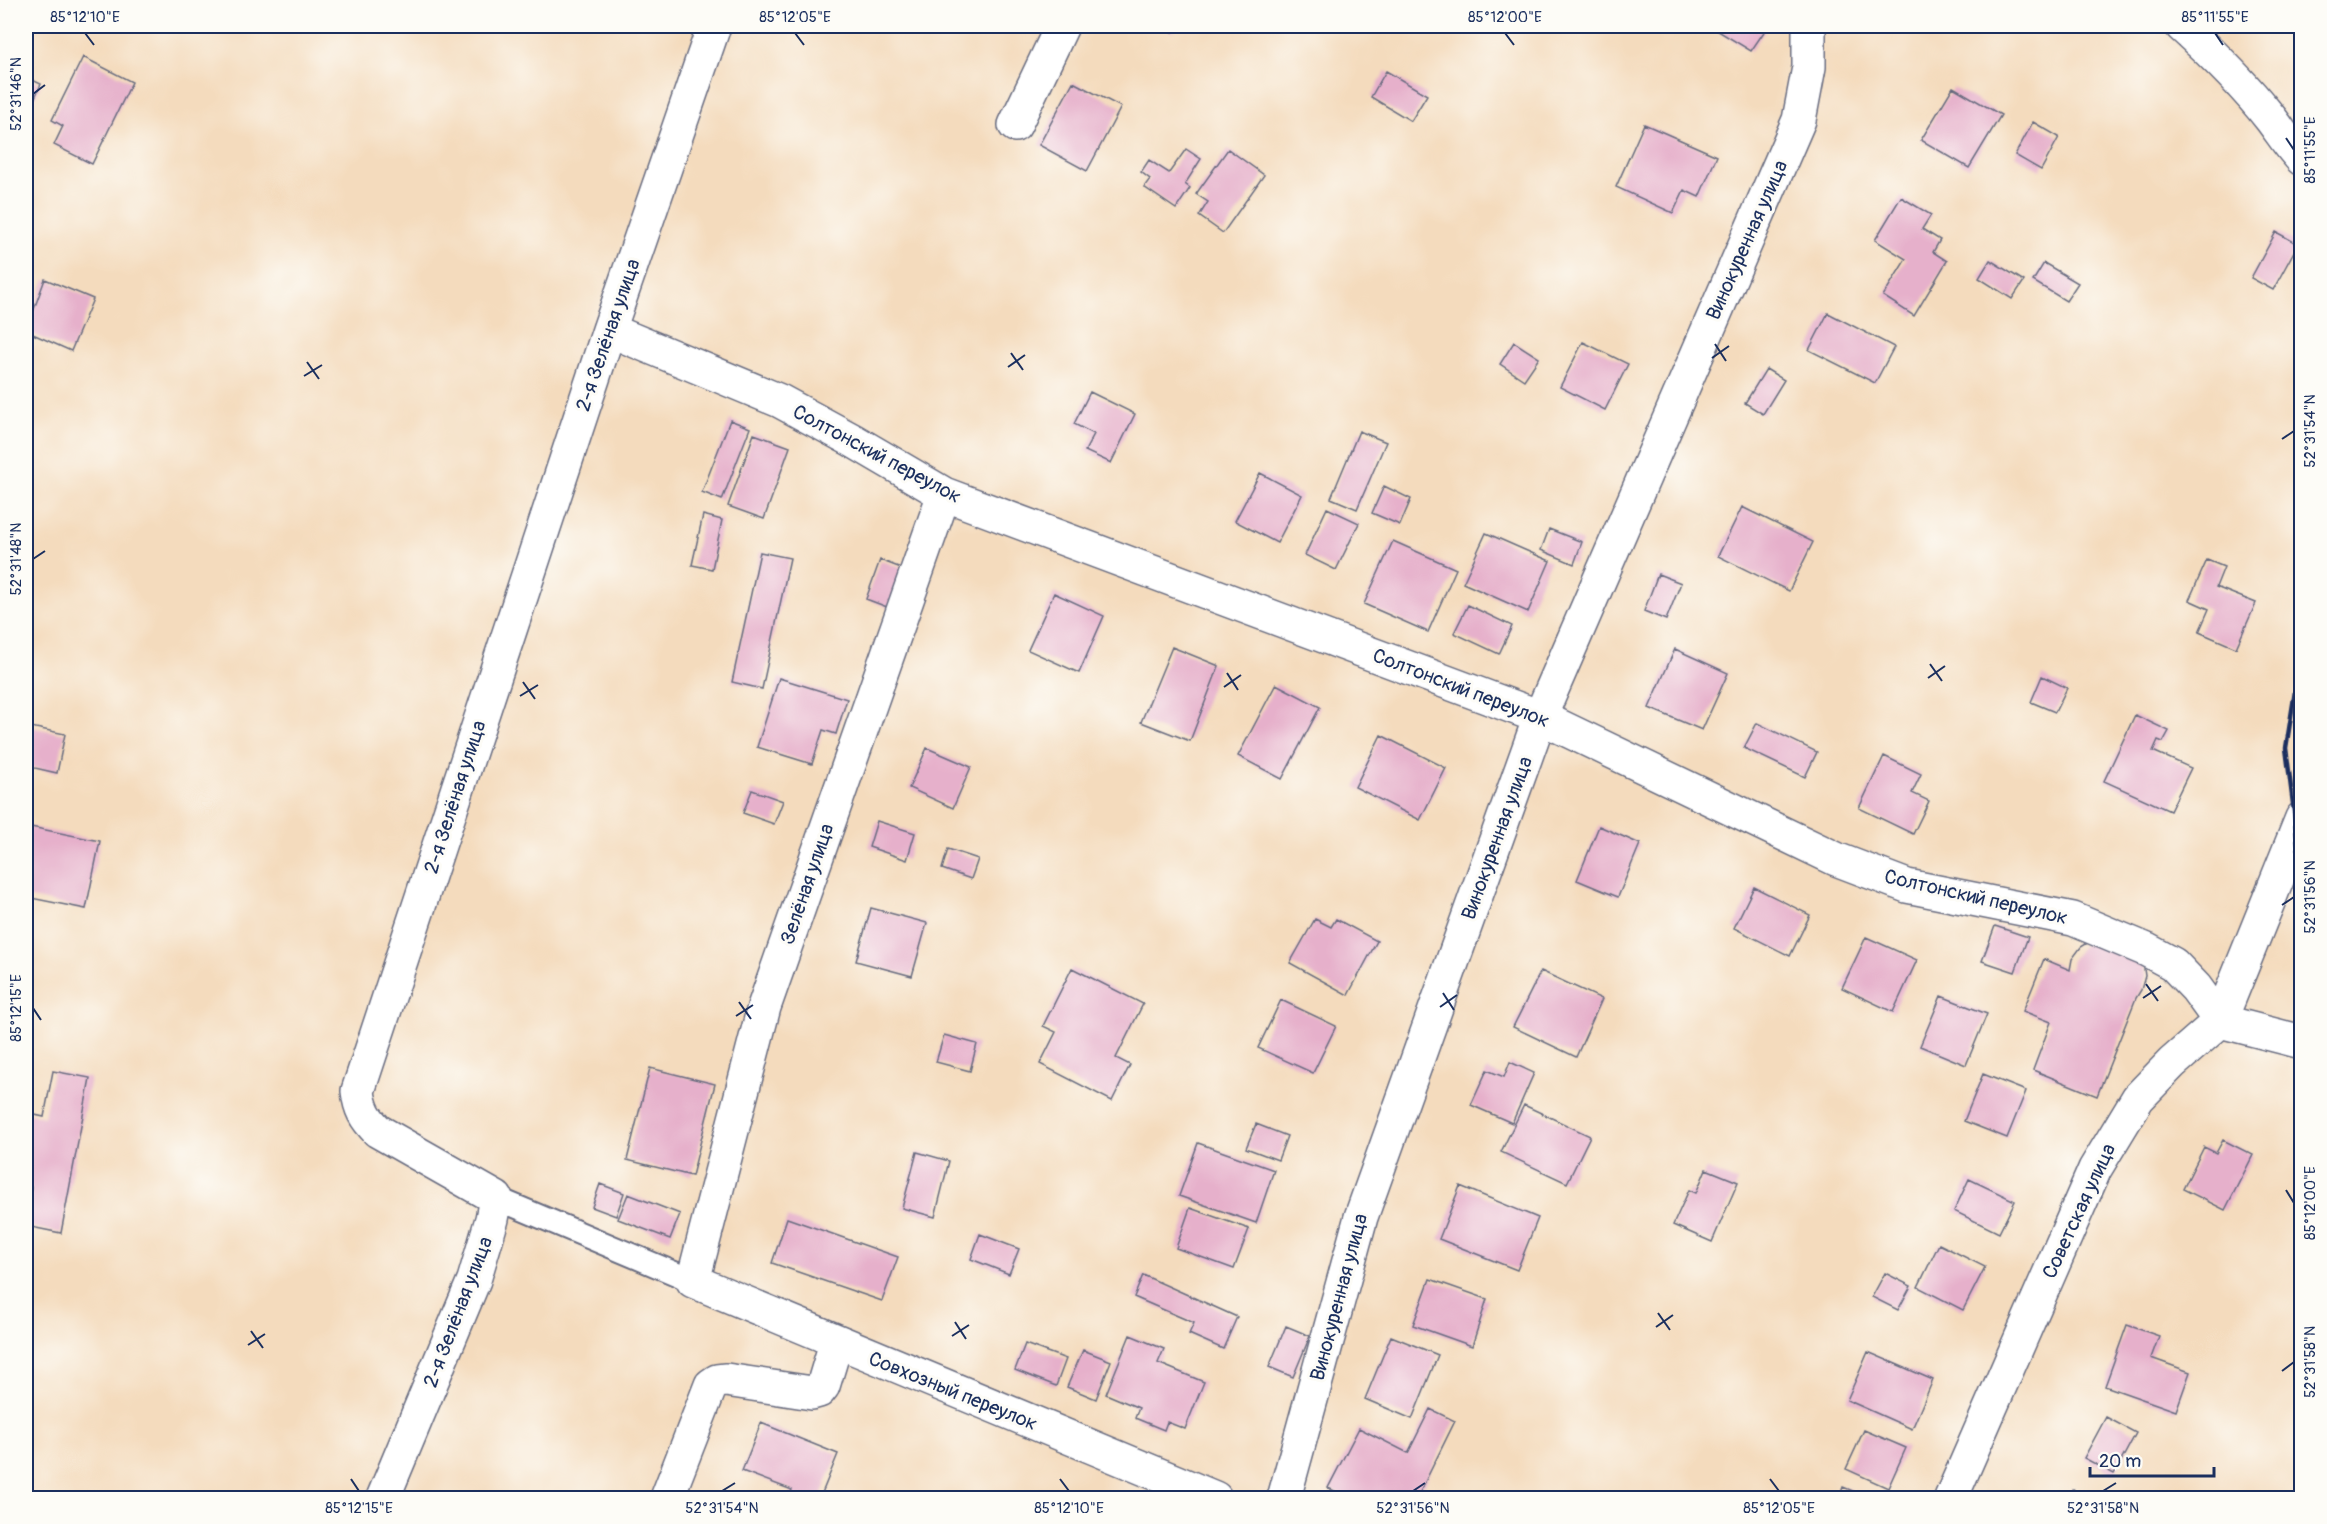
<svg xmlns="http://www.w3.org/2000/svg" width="2327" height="1524" viewBox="0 0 2327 1524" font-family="Pangolin,sans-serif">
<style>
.building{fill:#e6b0cb}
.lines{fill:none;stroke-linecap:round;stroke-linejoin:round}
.lane-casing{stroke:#676b7f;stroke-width:26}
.street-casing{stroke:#676b7f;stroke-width:36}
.lane{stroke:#fff;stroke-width:22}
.street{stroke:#fff;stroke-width:33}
.rail{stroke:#1b2f5e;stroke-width:4.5}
.ticks{fill:none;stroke:#1b2f5e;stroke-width:2}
.labels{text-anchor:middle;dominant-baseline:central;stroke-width:6;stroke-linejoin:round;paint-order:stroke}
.street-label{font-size:20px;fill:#1b2f5e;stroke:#fdfcf7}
.neatline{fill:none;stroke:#1b2f5e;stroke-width:2}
.ticks-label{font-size:15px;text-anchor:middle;fill:#1b2f5e}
</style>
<rect width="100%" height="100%" fill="#fdfcf7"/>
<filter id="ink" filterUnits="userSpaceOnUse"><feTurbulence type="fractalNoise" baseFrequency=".0167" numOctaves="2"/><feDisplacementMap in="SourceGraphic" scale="12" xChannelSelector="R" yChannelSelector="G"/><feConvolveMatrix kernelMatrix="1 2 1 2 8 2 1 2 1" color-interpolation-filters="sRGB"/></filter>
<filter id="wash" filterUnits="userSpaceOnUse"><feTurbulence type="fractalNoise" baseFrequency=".008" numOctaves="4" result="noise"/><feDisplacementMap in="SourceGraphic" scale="24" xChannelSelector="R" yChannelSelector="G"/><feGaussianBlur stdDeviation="1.35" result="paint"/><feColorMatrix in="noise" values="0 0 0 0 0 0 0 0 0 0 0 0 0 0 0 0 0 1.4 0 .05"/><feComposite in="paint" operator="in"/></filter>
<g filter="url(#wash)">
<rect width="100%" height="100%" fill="#f4dbbd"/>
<g id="blocks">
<!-- building -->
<path class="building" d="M1161,26H1177L1173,32Z
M1710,26H1768L1751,51Z
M83,57L132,82L92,164L54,145L63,126L52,120Z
M1386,71L1427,95L1411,121L1371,97Z
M26,77L41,84L26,117Z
M1073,82L1121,107L1087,171L1039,145Z
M1953,87L2001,115L1969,168L1921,140Z
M2033,122L2059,137L2041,170L2015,155Z
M1644,124L1717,156L1699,197L1684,190L1673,213L1616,187Z
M1186,149L1201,159L1185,184L1190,188L1176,209L1144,187L1150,179L1141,172L1149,160L1169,173Z
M1228,149L1264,175L1223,233L1199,216L1208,202L1196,194Z
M1901,197L1931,215L1922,229L1940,240L1933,252L1947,261L1914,316L1883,296L1906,259L1875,240Z
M2276,232L2298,244L2273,290L2251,278Z
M1990,260L2024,281L2012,299L1979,278Z
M2044,263L2078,283L2066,301L2033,281Z
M45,279L93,299L71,351L26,331Z
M1828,313L1894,347L1875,383L1809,350Z
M1514,342L1539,358L1524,380L1500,364Z
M1583,342L1628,364L1605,410L1560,387Z
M1766,369L1784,380L1763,414L1745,403Z
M1090,392L1135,414L1111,463L1085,451L1094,434L1074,424Z
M730,420L750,428L722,500L702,492Z
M1359,431L1386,442L1357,509L1331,498Z
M754,434L790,447L764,519L728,506Z
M1260,473L1302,495L1277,543L1235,521Z
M1384,486L1411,499L1400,525L1372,513Z
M1742,507L1813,542L1789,591L1718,556Z
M1327,508L1359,523L1336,570L1305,555Z
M703,515L722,520L712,569L692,565Z
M1549,529L1582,542L1574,564L1541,550Z
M1486,533L1550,561L1528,612L1463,583Z
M1393,541L1456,569L1428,632L1364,604Z
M760,552L790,558L762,689L732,682Z
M880,560L909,571L895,610L866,599Z
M2207,560L2224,567L2216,587L2256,603L2236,648L2199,632L2209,609L2189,600Z
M1658,574L1681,583L1666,620L1644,611Z
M1054,593L1104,616L1079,673L1028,650Z
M1468,605L1512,626L1499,654L1454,633Z
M1172,647L1219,666L1190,741L1141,722Z
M1675,649L1728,673L1702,730L1649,708Z
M2042,676L2067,688L2055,712L2031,702Z
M779,678L847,699L836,734L823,730L812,764L757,747Z
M1276,684L1320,707L1282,779L1238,756Z
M2135,715L2169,731L2163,742L2158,740L2153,751L2191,768L2170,811L2104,781Z
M1757,723L1817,752L1805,777L1744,748Z
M26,726L65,734L57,773L26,766Z
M1381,735L1446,768L1420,820L1355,787Z
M927,748L971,767L953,808L909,788Z
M1884,756L1921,774L1912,793L1929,801L1913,834L1859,808Z
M752,790L783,801L774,824L743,813Z
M877,821L915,833L907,860L869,847Z
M26,826L100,841L86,909L26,897Z
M1599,826L1640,844L1618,897L1577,880Z
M948,849L978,859L971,879L942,869Z
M1754,887L1810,915L1790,956L1734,928Z
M871,908L927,923L912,976L856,961Z
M1315,919L1331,927L1336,919L1377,941L1348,995L1290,963Z
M1995,926L2028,937L2015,972L1982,961Z
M1866,937L1917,960L1893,1012L1842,988Z
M2094,939L2143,962L2145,976L2141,990L2136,998L2097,1096L2033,1070L2051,1022L2023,1011L2044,959L2070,970L2072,959L2081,947Z
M1072,968L1143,1004L1116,1058L1130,1065L1112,1101L1040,1064L1056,1032L1043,1026Z
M1541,971L1602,999L1576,1057L1513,1027Z
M1941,996L1987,1014L1966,1065L1920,1046Z
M1281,1000L1336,1026L1313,1073L1258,1048Z
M944,1035L977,1044L970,1071L936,1062Z
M1510,1062L1534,1073L1512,1123L1471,1105L1487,1070L1504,1077Z
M650,1068L715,1084L692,1176L627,1160Z
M53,1071L90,1078L61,1233L26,1226L31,1187L26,1186V1113L44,1117Z
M1983,1074L2026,1091L2007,1138L1964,1121Z
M1524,1105L1590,1136L1567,1183L1501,1152Z
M1256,1124L1287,1136L1278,1160L1246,1148Z
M2223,1140L2253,1155L2225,1210L2183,1189L2204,1147L2216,1153Z
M1198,1143L1274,1170L1256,1223L1179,1196Z
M917,1152L949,1161L935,1217L902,1208Z
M1706,1169L1738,1182L1712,1242L1673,1225L1689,1190L1696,1193Z
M1969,1179L2015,1201L1999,1233L1954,1211Z
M600,1184L624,1193L616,1216L592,1207Z
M1460,1186L1538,1218L1517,1270L1439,1239Z
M628,1194L680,1214L670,1239L618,1219Z
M1190,1208L1249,1229L1234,1269L1176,1248Z
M787,1218L898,1257L882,1301L772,1263Z
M980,1234L1019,1249L1009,1274L971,1259Z
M1939,1244L1985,1267L1963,1310L1918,1287Z
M1885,1273L1911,1286L1898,1310L1872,1297Z
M1143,1275L1237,1317L1223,1349L1189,1334L1194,1323L1134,1297Z
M1430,1279L1487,1299L1472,1346L1413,1325Z
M2127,1325L2159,1336L2151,1358L2190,1372L2176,1411L2105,1386Z
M1286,1326L1310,1336L1293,1377L1269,1367Z
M1130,1335L1164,1349L1158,1363L1204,1382L1185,1429L1167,1422L1164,1430L1135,1418L1139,1408L1106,1394Z
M1391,1336L1438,1355L1412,1419L1365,1399Z
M1025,1344L1066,1359L1056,1386L1015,1370Z
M1083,1350L1111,1361L1096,1399L1067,1387Z
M1868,1352L1933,1380L1912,1429L1847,1400Z
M1430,1409L1455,1421L1417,1498H1350L1328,1488L1359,1428L1408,1453Z
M2106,1417L2136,1433L2114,1474L2084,1458Z
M761,1423L838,1454L820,1498H789L792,1490L742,1471Z
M1864,1430L1906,1448L1888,1488L1846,1469Z
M1843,1487L1863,1495L1861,1498H1839Z
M2073,1490L2093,1498H2069Z"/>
</g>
</g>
<g filter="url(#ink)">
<use href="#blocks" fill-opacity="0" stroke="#676b7f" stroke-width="1.5"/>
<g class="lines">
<defs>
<path id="lane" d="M496,1198L693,1281"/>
<path id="street" d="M2182,26C2213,54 2245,86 2271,119C2281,132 2290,147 2302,159
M1015,125L1062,26
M609,330L780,401L852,440L944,494L1540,717L1836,859L1907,886L2073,919L2147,950L2173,964L2196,988L2220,1021L2302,1042
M944,494L764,1007L693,1281L1215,1498
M383,1498L474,1280L492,1219L496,1198L378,1131C365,1118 360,1109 358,1091L609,330L714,26
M667,1498L711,1385L717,1381L726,1380L812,1393L819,1391L823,1386L836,1343
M1284,1498L1361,1217L1540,717L1799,120L1809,67V26
M1951,1498L2095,1169L2138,1098L2172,1063L2220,1021L2302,818"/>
</defs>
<!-- lane casing -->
<use href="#lane" class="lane-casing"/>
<!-- street casing -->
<use href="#street" class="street-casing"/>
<!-- lane -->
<use href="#lane" class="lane"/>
<!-- street -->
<use href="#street" class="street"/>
<!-- rail -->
<path class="rail" d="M2302,647L2286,748L2302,875"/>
</g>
</g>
<!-- ticks -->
<path class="ticks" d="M85,33L94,45M795,33L804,45M1505,33L1514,45M2215,33L2223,45M33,94L45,85M2286,138L2294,150M1715,344L1726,361M1011,353L1023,370M1712,358L1729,346M307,362L319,379M1008,367L1025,355M304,376L322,365M2282,439L2294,431M33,559L45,551M1930,664L1942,681M1227,673L1238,690M1928,678L1945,666M523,682L535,699M1224,687L1241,675M520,696L538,685M2282,905L2294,897M2146,984L2158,1001M1443,993L1454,1010M2143,998L2161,986M739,1002L751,1019M1440,1007L1457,995M33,1008L41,1020M736,1016L753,1005M2286,1190L2294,1203M1658,1313L1670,1330M955,1322L966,1339M1656,1327L1673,1315M251,1331L263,1348M952,1336L969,1325M248,1345L265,1334M2282,1371L2294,1362M351,1479L359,1491M1060,1479L1069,1491M1770,1479L1779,1491M722,1491L735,1483M1413,1491L1425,1483M2103,1491L2116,1483"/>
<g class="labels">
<!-- street labels -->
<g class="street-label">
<text transform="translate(1747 240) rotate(-66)">Винокуренная улица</text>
<text transform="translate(608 335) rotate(-71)">2-я Зелёная улица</text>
<text transform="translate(877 454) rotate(28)">Солтонский переулок</text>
<text transform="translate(1461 688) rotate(21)">Солтонский переулок</text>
<text transform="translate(455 797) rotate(-72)">2-я Зелёная улица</text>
<text transform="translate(1497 838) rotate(-70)">Винокуренная улица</text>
<text transform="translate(807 884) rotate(-71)">Зелёная улица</text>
<text transform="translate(1976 897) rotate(13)">Солтонский переулок</text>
<text transform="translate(2079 1211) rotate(-65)">Советская улица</text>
<text transform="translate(1339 1297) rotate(-75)">Винокуренная улица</text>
<text transform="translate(458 1312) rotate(-69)">2-я Зелёная улица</text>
<text transform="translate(953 1391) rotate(22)">Совхозный переулок</text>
</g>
</g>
<!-- margin -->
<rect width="2327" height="1524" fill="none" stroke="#fdfcf7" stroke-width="66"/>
<!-- scale -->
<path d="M2090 1467v9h124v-9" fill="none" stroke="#1b2f5e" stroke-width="3"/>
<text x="2099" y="1467" font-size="18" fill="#1b2f5e" stroke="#fdfcf7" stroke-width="4.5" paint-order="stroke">20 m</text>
<rect x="33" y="33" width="2261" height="1458" class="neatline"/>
<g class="ticks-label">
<text x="85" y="22">85°12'10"E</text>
<text x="795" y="22">85°12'05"E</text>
<text x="1505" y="22">85°12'00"E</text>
<text x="2215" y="22">85°11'55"E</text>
<text transform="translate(16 94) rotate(-90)" y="5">52°31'46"N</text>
<text transform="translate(2310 150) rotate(-90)" y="5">85°11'55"E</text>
<text transform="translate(2310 431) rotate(-90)" y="5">52°31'54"N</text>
<text transform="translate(16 559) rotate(-90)" y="5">52°31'48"N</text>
<text transform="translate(2310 897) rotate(-90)" y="5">52°31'56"N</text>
<text transform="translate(16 1008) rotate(-90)" y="5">85°12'15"E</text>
<text transform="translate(2310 1203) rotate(-90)" y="5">85°12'00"E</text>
<text transform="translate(2310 1362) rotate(-90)" y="5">52°31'58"N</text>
<text x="359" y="1513">85°12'15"E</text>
<text x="722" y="1513">52°31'54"N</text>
<text x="1069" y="1513">85°12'10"E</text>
<text x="1413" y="1513">52°31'56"N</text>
<text x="1779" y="1513">85°12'05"E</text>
<text x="2103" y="1513">52°31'58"N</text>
</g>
</svg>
